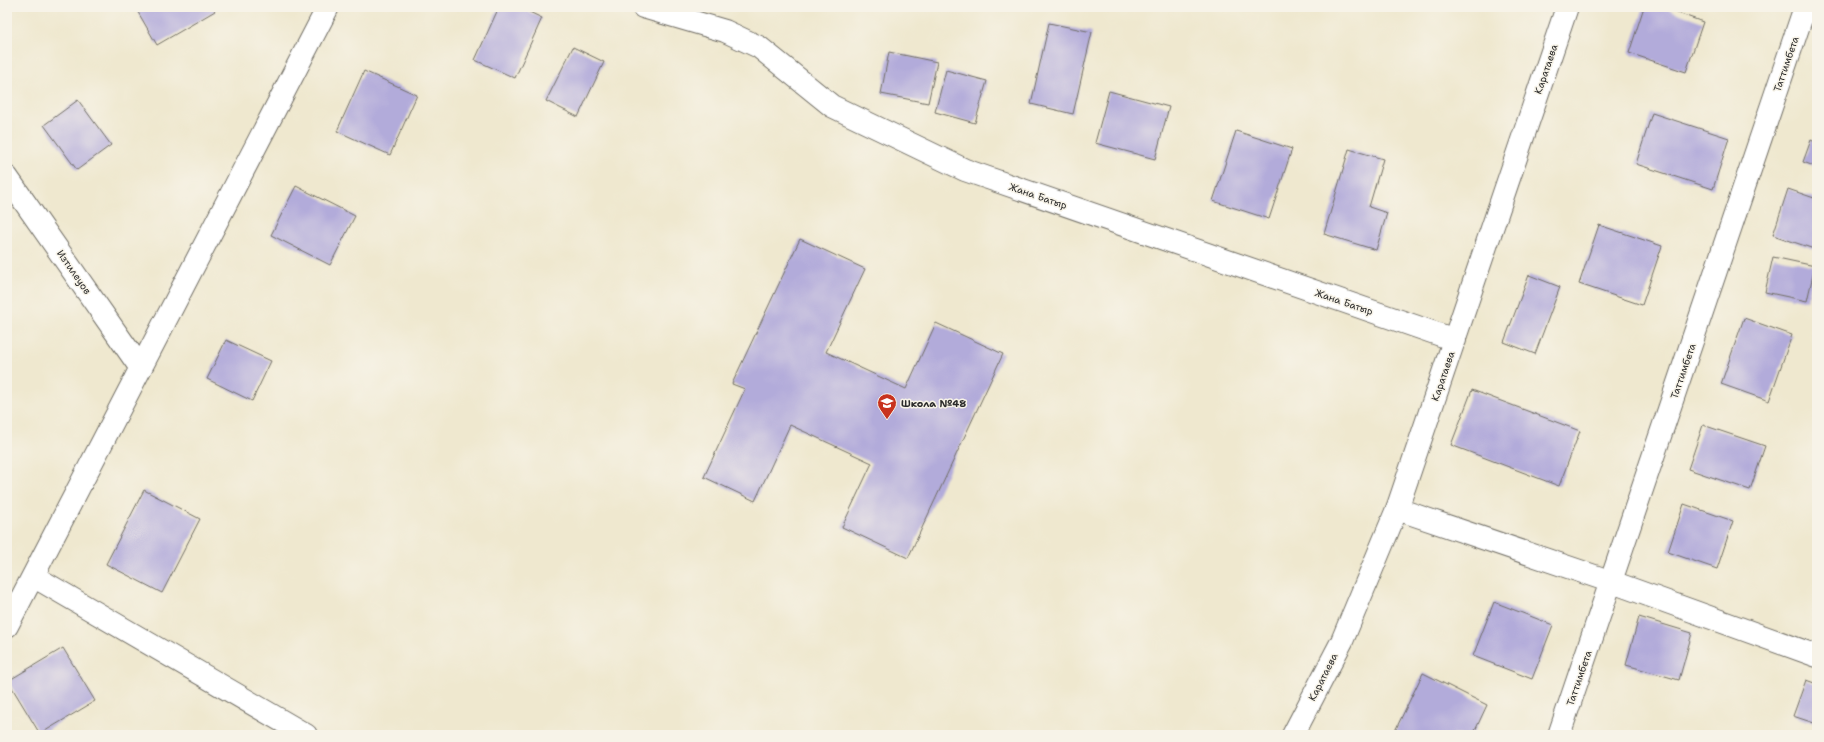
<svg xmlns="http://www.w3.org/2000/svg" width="1824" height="742" viewBox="0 0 1824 742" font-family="'Shantell Sans',sans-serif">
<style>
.building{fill:#b2abda}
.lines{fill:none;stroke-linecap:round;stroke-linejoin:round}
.minor-casing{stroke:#706d64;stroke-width:24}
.tertiary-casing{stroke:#706d64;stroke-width:24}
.minor{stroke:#fff;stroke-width:22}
.tertiary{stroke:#fff;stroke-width:22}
.labels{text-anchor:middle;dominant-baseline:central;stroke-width:3;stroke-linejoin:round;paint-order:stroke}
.street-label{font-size:10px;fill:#2b2b2b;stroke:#f7f3e8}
.poi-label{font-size:10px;font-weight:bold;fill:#2b2b2b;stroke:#f7f3e8;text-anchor:start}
</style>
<rect width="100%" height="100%" fill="#f7f3e8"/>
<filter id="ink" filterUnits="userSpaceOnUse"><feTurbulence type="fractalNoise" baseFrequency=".025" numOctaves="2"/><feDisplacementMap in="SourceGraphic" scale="8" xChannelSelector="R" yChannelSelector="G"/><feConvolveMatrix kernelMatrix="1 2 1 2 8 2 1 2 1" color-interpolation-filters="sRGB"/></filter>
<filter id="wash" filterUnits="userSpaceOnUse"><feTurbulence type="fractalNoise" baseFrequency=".012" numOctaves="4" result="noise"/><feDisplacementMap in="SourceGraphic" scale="16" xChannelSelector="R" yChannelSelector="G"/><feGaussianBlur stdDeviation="0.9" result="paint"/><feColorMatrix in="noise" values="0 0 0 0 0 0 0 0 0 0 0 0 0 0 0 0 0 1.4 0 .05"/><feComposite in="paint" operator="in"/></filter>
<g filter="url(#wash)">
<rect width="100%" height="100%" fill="#efe8cf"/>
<g id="blocks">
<!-- building -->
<path class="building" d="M135,7H213L215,11L157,45Z
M499,7H519L542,18L515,78L475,60Z
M1644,7H1661L1703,22L1686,72L1629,53Z
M1049,23L1092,32L1073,114L1031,104Z
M573,47L604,62L578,117L546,101Z
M889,52L937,62L928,103L881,94Z
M946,70L987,81L975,123L935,112Z
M364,71L417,95L390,155L337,131Z
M1109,91L1169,107L1155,159L1095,143Z
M78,100L111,145L77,170L44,125Z
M1652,113L1729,138L1713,189L1636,164Z
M1236,131L1292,149L1269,219L1213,201Z
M1811,140L1817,143V167L1803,162Z
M1349,149L1383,159L1369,207L1387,213L1376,250L1324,234Z
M296,186L355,216L330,265L271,235Z
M1788,189L1817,199V250L1773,235Z
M1599,225L1662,246L1642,305L1579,284Z
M800,239L865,269L826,352L906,389L936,323L1003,354L908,558L842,527L872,463L790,425L755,501L704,477L745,389L732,384Z
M1773,257L1815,266L1807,301L1765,292Z
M1529,275L1560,287L1535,354L1504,342Z
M1744,318L1792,335L1769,401L1721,384Z
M226,340L271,361L252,401L207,379Z
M1472,390L1580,431L1559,486L1451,445Z
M1703,425L1765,446L1750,490L1688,469Z
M144,490L200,519L162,593L106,564Z
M1684,504L1733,521L1717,569L1668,552Z
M1494,602L1553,625L1532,679L1473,656Z
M1639,617L1692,633L1679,680L1626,665Z
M63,648L95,701L40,734L8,681Z
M1423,673L1487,705L1473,735H1393Z
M1806,680L1817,684V724L1793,716Z"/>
</g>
</g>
<g filter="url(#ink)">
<use href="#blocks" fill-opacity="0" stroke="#706d64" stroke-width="1"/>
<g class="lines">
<defs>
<path id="minor" d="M643,7L725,31L759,47L832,106L965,170L1455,340
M7,177L140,367
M1397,509L1612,582L1817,656
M33,576L306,735
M7,626L328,7
M1559,735L1805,7"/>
<path id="tertiary" d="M1293,735L1342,641L1397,509L1567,7"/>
</defs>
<!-- minor casing -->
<use href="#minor" class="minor-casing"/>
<!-- tertiary casing -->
<use href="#tertiary" class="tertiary-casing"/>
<!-- minor -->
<use href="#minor" class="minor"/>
<!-- tertiary -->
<use href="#tertiary" class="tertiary"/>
</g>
</g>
<!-- icons -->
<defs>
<symbol id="school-pin" viewBox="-11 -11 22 30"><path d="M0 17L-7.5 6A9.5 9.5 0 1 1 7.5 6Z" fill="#c8321e" stroke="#f7f3e8"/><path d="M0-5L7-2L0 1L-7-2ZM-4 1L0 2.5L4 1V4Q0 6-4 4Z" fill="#fff"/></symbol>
</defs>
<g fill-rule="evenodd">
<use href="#school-pin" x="876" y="392" width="22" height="30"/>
</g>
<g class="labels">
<!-- street labels -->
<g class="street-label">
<text transform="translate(1786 64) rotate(-71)">Таттимбета</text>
<text transform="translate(1546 69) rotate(-71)">Каратаева</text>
<text transform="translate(1038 196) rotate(19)">Жана Батыр</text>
<text transform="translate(74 272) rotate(55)">Изтилеуов</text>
<text transform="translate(1344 302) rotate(19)">Жана Батыр</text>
<text transform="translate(1683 371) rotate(-71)">Таттимбета</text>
<text transform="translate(1443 376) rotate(-71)">Каратаева</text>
<text transform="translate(1323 677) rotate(-63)">Каратаева</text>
<text transform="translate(1579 678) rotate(-71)">Таттимбета</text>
</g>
<!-- poi labels -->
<g class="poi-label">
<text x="901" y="403">Школа №48</text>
</g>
</g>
<!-- margin -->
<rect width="1824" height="742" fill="none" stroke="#f7f3e8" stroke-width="24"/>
</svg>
